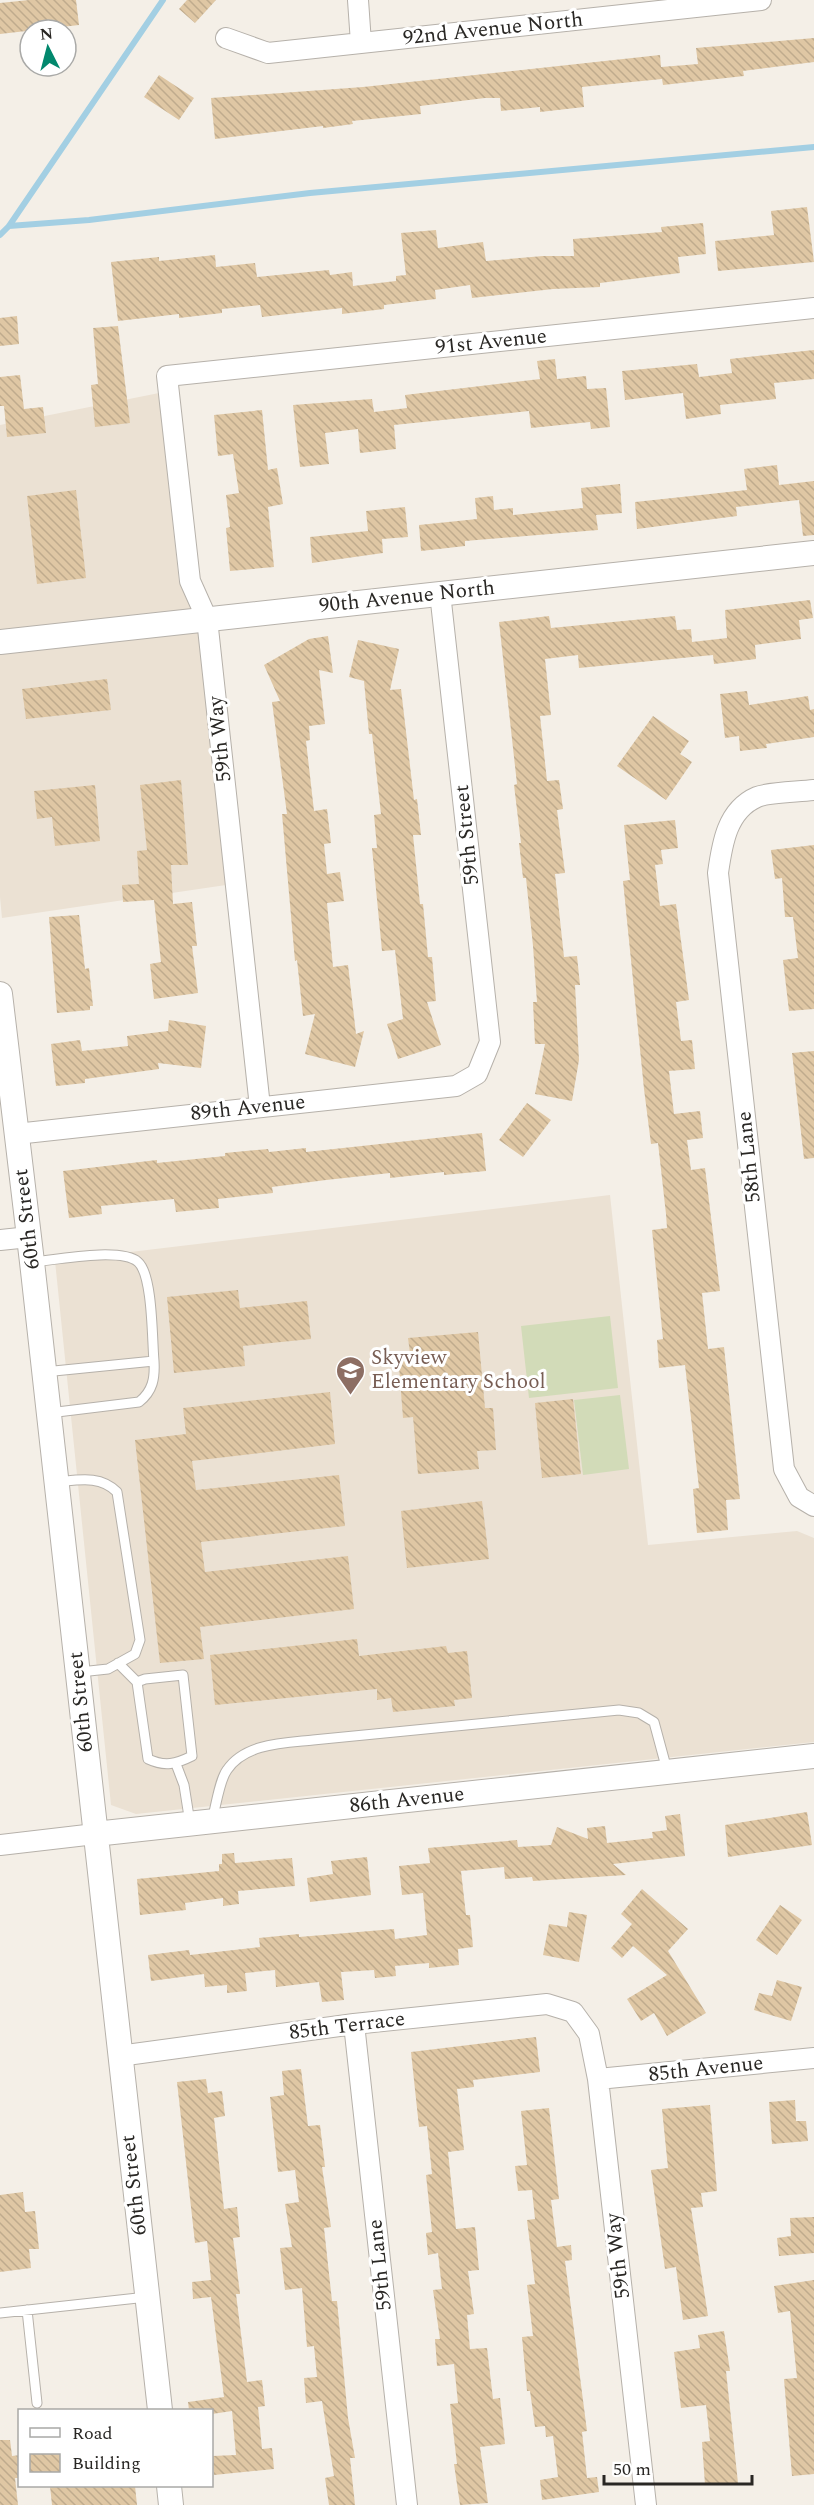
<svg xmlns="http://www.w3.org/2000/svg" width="814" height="2505" viewBox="0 0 814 2505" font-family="Spectral,serif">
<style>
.built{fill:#ebe1d3}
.garden{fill:#d2dbb8}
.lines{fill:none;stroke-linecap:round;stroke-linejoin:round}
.stream{stroke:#a3cfe3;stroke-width:6}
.building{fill:url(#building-back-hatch)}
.service-casing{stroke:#b6b1aa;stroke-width:11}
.minor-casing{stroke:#b6b1aa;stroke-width:22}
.tertiary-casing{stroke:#b6b1aa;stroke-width:26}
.service{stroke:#fff;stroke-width:9}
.minor{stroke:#fff;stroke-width:20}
.tertiary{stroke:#fff;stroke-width:24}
.labels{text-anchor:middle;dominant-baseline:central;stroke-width:6;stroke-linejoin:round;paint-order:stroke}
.street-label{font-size:21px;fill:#292724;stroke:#fff}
.education-label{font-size:21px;fill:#785e54;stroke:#fff;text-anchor:start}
</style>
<defs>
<pattern id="building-back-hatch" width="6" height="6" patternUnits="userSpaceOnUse" patternTransform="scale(1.5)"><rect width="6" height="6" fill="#dfc7a4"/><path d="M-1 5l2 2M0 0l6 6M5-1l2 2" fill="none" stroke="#bfab8d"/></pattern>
</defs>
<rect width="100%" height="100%" fill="#f4efe7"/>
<!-- built -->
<path class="built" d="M159,393L179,582L191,609L0,630V425Z
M198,631L226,885L2,918L0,897V653Z
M610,1195L648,1545L797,1531L814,1538V1742L136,1814L111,1805L55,1261Z"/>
<!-- garden -->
<path class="garden" d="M610,1316L618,1388L529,1398L521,1326Z
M620,1395L629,1469L583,1475L574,1400Z"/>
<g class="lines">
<!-- stream -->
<path class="stream" d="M9,226L89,220L310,193L814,147
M0,235L9,226L163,0"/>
</g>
<!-- building -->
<path class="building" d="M29,0H76L79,25L0,34V3Z
M187,0H216L195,23L179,9Z
M814,38V62L743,71L744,76L663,85L662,79L582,87L584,107L540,112V107L501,111L500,98H485L420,106L421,114L352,121L353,124L323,128V126L215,139L211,98L363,87L660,55L661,67L698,64L696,48Z
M159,75L194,98L179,120L144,97Z
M807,207L814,262L718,271L715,241L774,235L771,211Z
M703,223L706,254L678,257L680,273L600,283V287L553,289L472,298L470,285L435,290L436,299L384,305V309L342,314V308L262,317L260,305L222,309V313L179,318V314L118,321L111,262L159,257V261L215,255L216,267L255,263L257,277L329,270L330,275L352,272L353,286L396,281V276L406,275L401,233L436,230L438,248L483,242L486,261L543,256H574L573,239L662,232L661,227Z
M17,316L19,344L0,346V318Z
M118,326L130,423L95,427L91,385L98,384L93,328Z
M814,350V379L774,383L776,399L720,405L721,414L686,419L683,393L625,400L622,371L697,364L699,377L732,373L730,359Z
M555,359L557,379L586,376L587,389L606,388L610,427L591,429L590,422L531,428L529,411L462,418L394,425L396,449L360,453L358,429L325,433L329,464L300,467L293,405L372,399L374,412L407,408L405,395L540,379L537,361Z
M20,375L24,409L43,407L46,433L7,437L4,406H0V377Z
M262,410L268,470L277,468L283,504L268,507L274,567L230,571L226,528L230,527L226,495L239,493L233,454L218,456L214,415Z
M777,465L779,485L814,481V535L803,536L799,500L736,507L737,516L637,529L635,502L747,490L744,469Z
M620,484L622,513L596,515L598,530L465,541V546L421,551L419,525L477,519L475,498L493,496L494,510L513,508V515L583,508L581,488Z
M76,490L86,578L37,584L27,496Z
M405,507L408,537L382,539L383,553L312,563L310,537L368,531L366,511Z
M810,600L813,618L799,620L801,639L755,645L756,659L714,664L713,655L579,668L578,655L545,659L551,715L540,716L547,781L559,780L563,809L557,810L565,873L555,874L564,957L577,956L580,985H575L579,1060L572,1101L535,1094L545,1044H535L533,1002H537L533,946L526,878H523L519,843H521L514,785L517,784L499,622L549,616L551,628L675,616L677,630L691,629L692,642L727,638L725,610Z
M328,636L333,673L319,670L325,724L309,726L310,740L306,741L314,811L327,809L331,843L324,844L327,874L340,872L344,901L327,903L333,967L348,965L356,1034L364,1031L355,1067L305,1054L315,1014L303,1016L297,960L295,961L282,814H287L272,702L280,701L264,665L309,639Z
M358,640L399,649L390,690L401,689L414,800L417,799L421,835H413L420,904H423L428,957H432L436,1001L427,1002L441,1045L398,1059L387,1024L403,1019L395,950L382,951L372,848H377L374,815L381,814L372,734H369L364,681L349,677Z
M107,679L111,710L26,719L22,689Z
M747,691L749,705L808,696L810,710L814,709V737L766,744L767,748L740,751L739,736L725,738L720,694Z
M653,716L689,741L680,754L692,762L666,800L617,766Z
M181,780L188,865H171L173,904L192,902L197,946H192L198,993L154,999L150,964L161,962L154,900L123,902L122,885L139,884L137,851L147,850L140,785Z
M95,785L100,841L55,846L52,817L37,819L34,791Z
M675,820L678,848L661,850L663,864L655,865L660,906L676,904L689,1000L676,1002L681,1041L692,1040L695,1069L669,1071L674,1114L700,1111L703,1138L687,1140L691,1170L705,1168L720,1291L702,1293L708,1349L724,1347L740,1499L726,1500L728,1530L697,1533L693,1489L699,1488L685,1365L659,1368L657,1340L663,1339L652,1230L667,1228L666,1214L658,1143L651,1144L644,1089L623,881L630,880L624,825Z
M814,845V1009L789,1011L783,960L798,958L793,917H785L782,878L775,879L771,850Z
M79,915L85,969L89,968L93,1006H90V1010L57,1013L49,917Z
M169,1020L206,1026L201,1068L158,1063L159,1069L85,1079V1083L56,1086L51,1044L80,1040L82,1051L128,1046L127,1036L168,1031Z
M814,1051V1158L804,1159L792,1053Z
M527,1103L551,1120L523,1157L499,1140Z
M482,1133L486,1171L444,1175V1172L390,1178V1173L326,1180L272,1187L273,1193L218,1199L219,1208L176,1212L174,1199L101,1206L102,1214L69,1218L63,1171L157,1160V1163L225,1156V1153L268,1149L269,1152L306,1148V1152Z
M238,1290L240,1308L307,1301L311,1339L243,1346L245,1366L174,1373L167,1297Z
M478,1332L485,1408H493L496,1450L477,1451L479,1469L418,1474L413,1417L403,1418L398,1354L410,1353L408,1338Z
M330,1392L335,1444L192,1461L196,1490L339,1475L345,1526L201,1542L205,1572L348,1556L354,1609L200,1627L204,1659L160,1663L135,1440L186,1434L183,1408Z
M573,1399L581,1474L542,1478L535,1403Z
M482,1501L489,1559L407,1568L401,1511Z
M357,1639L359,1656L446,1646L448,1653L467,1651L472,1698L454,1700L455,1706L393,1712L391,1698L377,1700V1689L215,1705L210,1655Z
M807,1812L812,1845L728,1857L725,1825Z
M680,1814L685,1856L613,1864L626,1875L533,1881L532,1877L505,1879L504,1867L461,1871L466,1915H470L473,1947L458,1949L459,1965L429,1968V1963L395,1966L396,1976L375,1978L374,1970L341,1972L344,2000L322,2002L319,1982L276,1987L275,1970L245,1973L247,1991L227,1993V1985L205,1987L204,1974L151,1981L148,1955L189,1950L190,1955L260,1947L259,1938L299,1934V1937L394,1929L395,1939L427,1935L423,1893L402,1895L399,1866L430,1863L428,1848L517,1840L518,1847L551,1845L557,1827L588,1839L587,1828L605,1826L607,1843L653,1838L652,1832L667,1830L665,1816Z
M234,1853L235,1863L292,1858L295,1886L238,1891L239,1904L223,1906V1898L185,1903L186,1910L140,1915L137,1879L219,1871V1864H222V1854Z
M367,1857L371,1895L310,1902L307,1878L333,1874L331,1861Z
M642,1889L688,1929L668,1951L706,2013L667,2036L654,2013L641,2021L627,1999L667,1975L633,1946L622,1958L611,1948L632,1924L621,1914Z
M780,1905L802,1920L777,1955L756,1940Z
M569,1912L587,1915L579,1962L543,1955L549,1924L567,1927Z
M777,1980L802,1987L791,2021L754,2010L759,1993L772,1996Z
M536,2037L540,2072L473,2080L474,2087L457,2089L464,2150L448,2152L456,2229L475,2227L479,2270L468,2271L474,2314L467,2315L470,2349L487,2348L493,2399L500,2398L505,2444L480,2447L488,2503L460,2505L454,2464H457L450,2404L458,2403L454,2364L437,2366L435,2339H440L433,2290L442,2289L438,2253L428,2255L426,2233L432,2232L426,2175L432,2174L427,2126L419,2127L411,2052Z
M301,2069L308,2126L320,2125L325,2167H322L331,2227L324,2228L332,2301H337L348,2418L355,2458H350L355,2505H329L325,2478L334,2476L322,2401L306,2403L304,2378L317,2377L314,2346L307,2347L302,2288L285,2290L280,2248L292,2247L285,2204L299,2202L295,2170L278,2172L270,2097L284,2095L282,2071Z
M206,2079L208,2093L222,2091L225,2116L214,2118L224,2209L237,2207L240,2237L233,2238L240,2294H236L247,2382L262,2380L265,2406L258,2407L262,2449L272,2448L274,2469L214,2475L212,2456L236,2455L232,2411L212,2414V2410H189L188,2402L224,2397L211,2297L193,2299L192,2282L211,2280L207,2241L195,2243L177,2082Z
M795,2100L796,2121H806L808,2141L772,2144L769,2102Z
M710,2105L717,2191L701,2193L703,2207L691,2208L708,2316L683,2320L676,2267L665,2269L651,2170L668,2168L662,2109Z
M549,2108L559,2199L551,2200L557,2247L571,2245L572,2260L565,2261L587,2431L582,2432L587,2478L597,2477L599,2492L542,2500L540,2480L558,2477L553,2436L546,2437L545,2426L535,2427L530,2391H527L522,2337L533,2336L527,2285L535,2284L527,2220L535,2219L532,2190L518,2191L515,2166L527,2165L521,2111Z
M23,2192L25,2212L35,2211L39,2249H29L31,2268L0,2272V2195Z
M814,2217V2253L779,2256L777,2238L791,2236L790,2218Z
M814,2280V2474L792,2476L784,2379L797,2378L790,2311L778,2313L774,2286Z
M724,2331L730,2371H726L738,2483L705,2485L702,2442L710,2441L706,2405L681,2408L674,2352L700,2348L698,2335Z
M0,2440H10L12,2456L20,2455V2478H15L18,2505H0Z
M50,2486H135L137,2505H52Z"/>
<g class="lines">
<defs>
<path id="service" d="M33,1262C55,1260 121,1247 138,1262C153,1275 152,1341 154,1361L44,1372
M49,1413L139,1402C153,1391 155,1378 154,1361
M56,1482C79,1480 100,1475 117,1492L140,1640L135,1654L108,1669L80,1672
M118,1663L137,1682
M183,1675L192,1756C176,1764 165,1767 148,1759L137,1682L145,1679Z
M176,1764L184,1785L190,1823
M212,1820C216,1807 219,1781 227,1770C245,1743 285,1743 313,1740L619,1710L639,1713L654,1722L667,1770
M27,2310L37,2403
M0,2313L147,2297"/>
<path id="minor" d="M358,0L361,43
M226,38L268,53L761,0
M814,790C800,792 769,792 757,797C727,810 722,844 718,873L784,1469L799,1497L814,1506
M260,1107L207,619L190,581L167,376L814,308
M16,1134L456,1086L477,1074L490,1042L440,593
M0,1240L29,1237
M0,1845L95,1834
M354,2024L407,2505
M119,2056L354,2024L547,2004L573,2012L589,2034L598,2079L646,2505
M598,2079L814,2058"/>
<path id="tertiary" d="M0,642L814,553
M0,994L32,1262L160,2410
M95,1834L814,1756
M169,2486L171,2505"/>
</defs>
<!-- service casing -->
<use href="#service" class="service-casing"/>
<!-- minor casing -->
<use href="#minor" class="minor-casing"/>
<!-- tertiary casing -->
<use href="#tertiary" class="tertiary-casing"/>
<!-- service -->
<use href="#service" class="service"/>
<!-- minor -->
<use href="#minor" class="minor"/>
<!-- tertiary -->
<use href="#tertiary" class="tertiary"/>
</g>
<!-- icons -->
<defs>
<symbol id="school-pin" viewBox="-11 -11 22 30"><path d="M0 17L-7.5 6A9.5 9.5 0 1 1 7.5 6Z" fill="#8d6e63" stroke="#fff"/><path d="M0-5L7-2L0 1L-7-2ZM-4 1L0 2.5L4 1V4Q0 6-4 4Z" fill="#fff"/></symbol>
</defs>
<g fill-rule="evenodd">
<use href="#school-pin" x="334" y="1354" width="33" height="45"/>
</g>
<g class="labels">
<!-- street labels -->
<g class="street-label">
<text transform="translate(493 29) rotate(-6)">92nd Avenue North</text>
<text transform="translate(491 342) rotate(-6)">91st Avenue</text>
<text transform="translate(407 597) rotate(-6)">90th Avenue North</text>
<text transform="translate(220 739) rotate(-96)">59th Way</text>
<text transform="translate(467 835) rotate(-96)">59th Street</text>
<text transform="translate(248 1108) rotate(-6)">89th Avenue</text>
<text transform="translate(749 1157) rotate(-96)">58th Lane</text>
<text transform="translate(27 1219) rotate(-97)">60th Street</text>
<text transform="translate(81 1702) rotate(-96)">60th Street</text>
<text transform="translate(407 1800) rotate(-6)">86th Avenue</text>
<text transform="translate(347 2026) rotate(-7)">85th Terrace</text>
<text transform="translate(706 2069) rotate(-6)">85th Avenue</text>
<text transform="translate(134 2185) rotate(-97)">60th Street</text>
<text transform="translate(618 2256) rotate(-97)">59th Way</text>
<text transform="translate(380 2265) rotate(-96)">59th Lane</text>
</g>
<!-- education labels -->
<g class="education-label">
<text x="371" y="1358">Skyview<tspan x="371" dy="24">Elementary School</tspan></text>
</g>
</g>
<!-- legend -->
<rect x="18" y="2409" width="195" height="78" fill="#ffffff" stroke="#a9a9a7" stroke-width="1.5"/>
<rect x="30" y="2428" width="30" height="9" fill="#ffffff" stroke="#a9a9a7" stroke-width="1.5"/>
<text x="72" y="2439" font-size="18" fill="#292724">Road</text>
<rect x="30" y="2454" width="30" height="18" fill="url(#building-back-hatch)" stroke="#a9a9a7" stroke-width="1.5"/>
<text x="72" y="2469" font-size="18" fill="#292724">Building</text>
<!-- north arrow -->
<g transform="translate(48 48) rotate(354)"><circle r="28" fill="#ffffff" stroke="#a9a9a7" stroke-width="1.5"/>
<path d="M0-4.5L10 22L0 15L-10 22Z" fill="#02886d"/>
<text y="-9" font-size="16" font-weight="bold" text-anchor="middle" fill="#292724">N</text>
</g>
<!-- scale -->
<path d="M604 2475v9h148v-9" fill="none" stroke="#292724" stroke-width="3"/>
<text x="613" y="2475" font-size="18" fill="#292724" stroke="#ffffff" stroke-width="4.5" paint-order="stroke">50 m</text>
</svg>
